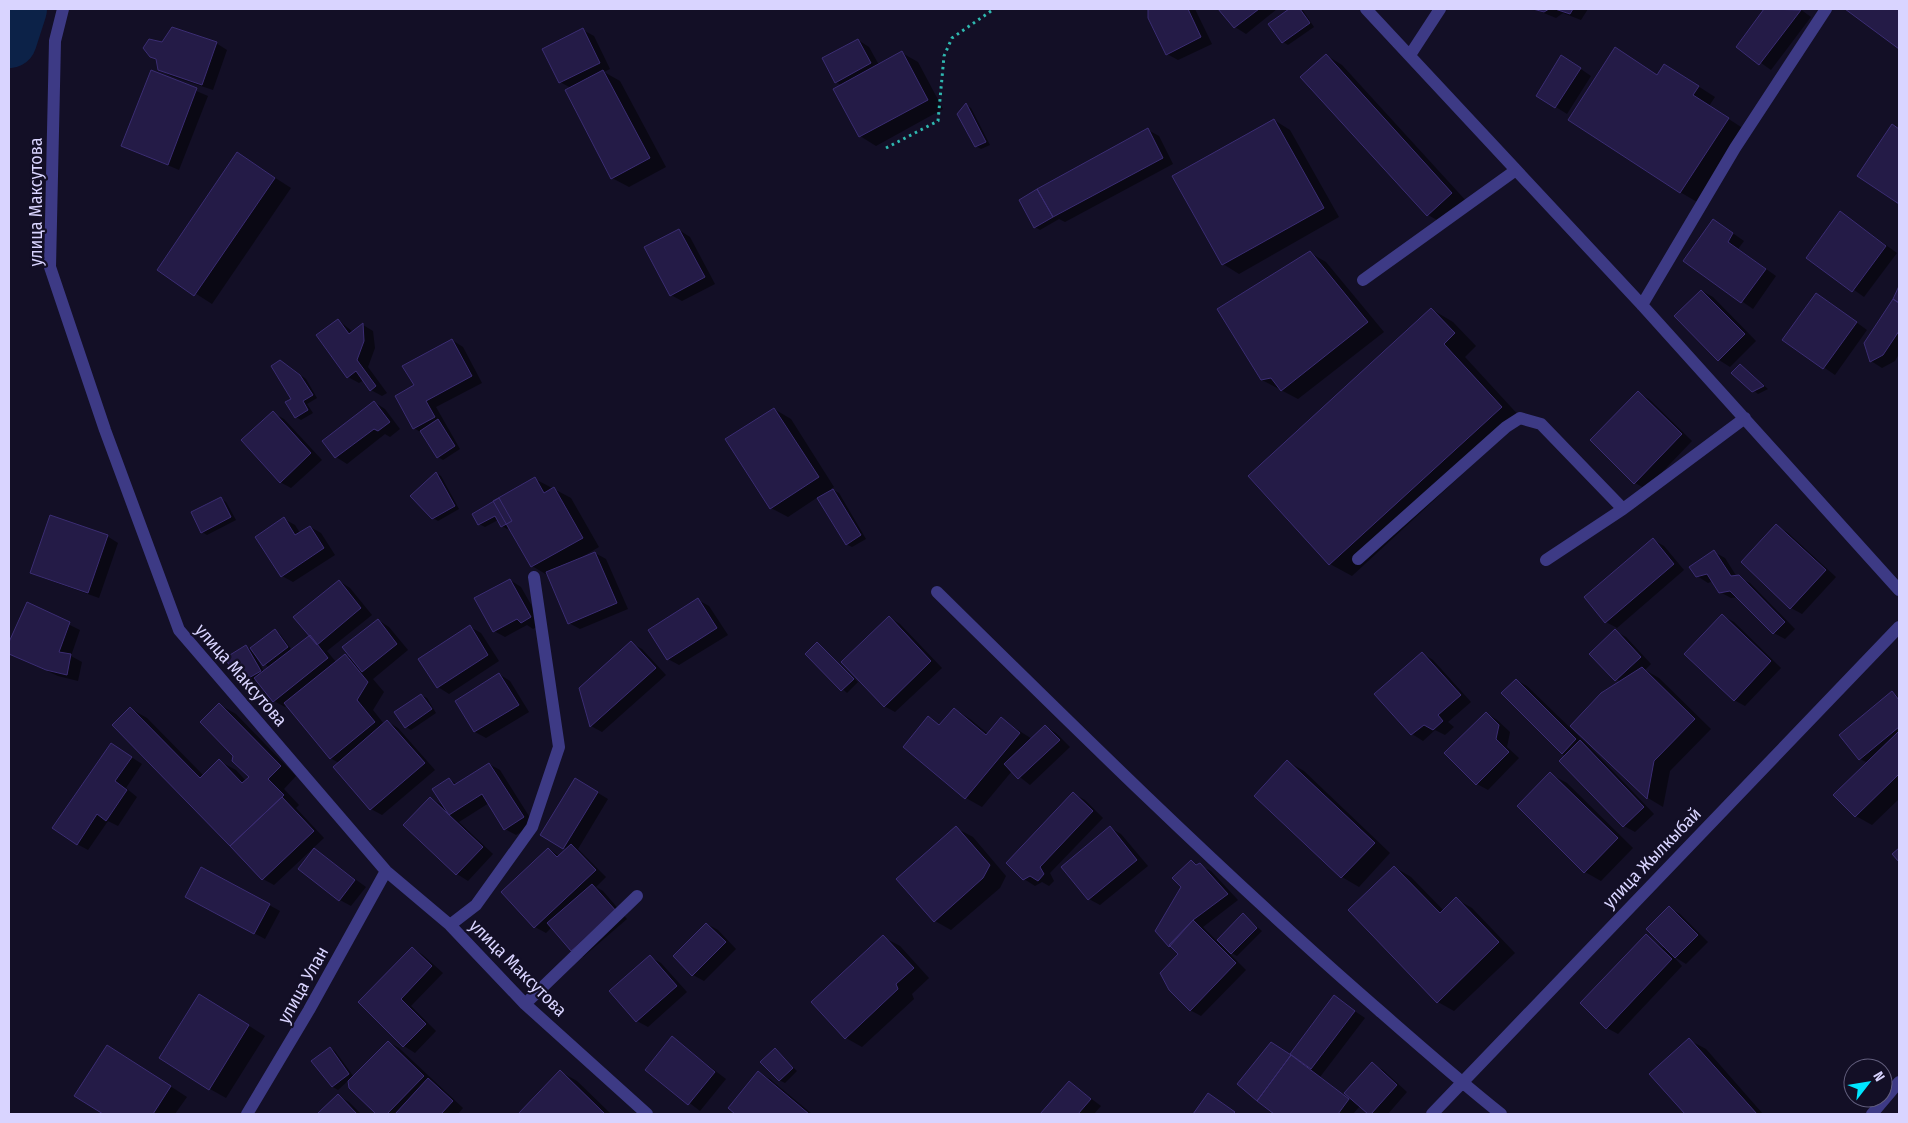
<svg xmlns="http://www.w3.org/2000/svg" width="1908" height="1123" viewBox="0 0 1908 1123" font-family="'Fira Sans Condensed',sans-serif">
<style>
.shadow{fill:#0007;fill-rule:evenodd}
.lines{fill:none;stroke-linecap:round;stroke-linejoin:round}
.river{stroke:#0c2248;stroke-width:56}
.building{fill:#241b47;stroke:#3b2d73}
.path{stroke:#2fb8b0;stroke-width:3;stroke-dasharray:2.5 4;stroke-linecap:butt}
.minor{stroke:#3d3a85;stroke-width:12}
.labels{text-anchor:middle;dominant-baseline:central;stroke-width:4.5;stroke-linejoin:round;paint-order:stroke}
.street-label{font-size:18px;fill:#d9d4ff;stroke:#130f26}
</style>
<rect width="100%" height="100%" fill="#130f26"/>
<!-- shadow -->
<path class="shadow" d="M1149,9H1195L1212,44L1178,60L1167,54L1149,17Z
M1220,9H1277L1246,34L1235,27Z
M1291,9H1302L1314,27L1288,45L1283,42L1270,24Z
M1534,9H1588L1581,20L1563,13L1556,18Z
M1766,9H1800L1811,17L1771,70L1737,46Z
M1847,9H1899V48Z
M583,30L594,36L610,69L604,72L620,81L666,167L629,187L612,178L571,88L560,82Z
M858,40L869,47L879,65L902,53L918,62L943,109L876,146L860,136L841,85L836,82Z
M216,43L227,50L213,90L171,76L159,69L157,60L150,56L163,44Z
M1326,55L1342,65L1468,203L1444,224L1428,215Z
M1572,63L1591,76L1567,114L1537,95Z
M1665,65L1715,97L1709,106L1744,129L1697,202L1680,192L1658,76Z
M152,72L208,96L179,170L123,146Z
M966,105L971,108L990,145L981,149L976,146Z
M1274,120L1290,130L1339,217L1239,274L1223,264Z
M1892,125L1899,129V203L1859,176Z
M1148,130L1159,136L1173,164L1065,222L1059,219L1040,230L1035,227Z
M238,154L291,188L212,304L159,270Z
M1841,213L1897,253L1864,297L1808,257Z
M1724,227L1744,241L1738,249L1776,276L1753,309L1684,261Z
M679,230L690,237L715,284L682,301L671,295Z
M1310,253L1326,262L1384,332L1298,399L1262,380Z
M1702,291L1713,297L1756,341L1730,367L1719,360L1676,316Z
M1899,291V354L1895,361L1882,368L1871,361Z
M1827,301L1867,330L1835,375L1784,340Z
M1431,309L1453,322L1476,346L1465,357L1522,419L1352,576L1330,564Z
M338,320L353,332L363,325L373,331L375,348L368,367L387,393L382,396L371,390L364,380L359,383L348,377Z
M452,340L463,347L482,383L436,407L460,449L443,460L438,457L423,434L414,428L415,386Z
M286,364L306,379L317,398L307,404L313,413L301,420L296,417Z
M1745,369L1768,389L1758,394L1753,390Z
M1638,393L1649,399L1692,441L1646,489L1635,483Z
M374,402L385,409L400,429L390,437L385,434L347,464L336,457Z
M774,409L791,419L834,487L831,489L839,493L866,539L852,547L846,544L818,497L788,517L771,508Z
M273,413L284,419L322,460L291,488L280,482Z
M436,473L441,476L459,509L438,521L433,518Z
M535,479L571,498L599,547L582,557L583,558L595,553L606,559L628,609L580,629L569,623L549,576L532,566L510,528L507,529L502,526L498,520L485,527L479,524Z
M221,499L226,502L236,520L207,535L202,532Z
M284,519L295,525L300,533L310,527L321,533L335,555L293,582L282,576Z
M1776,526L1787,532L1836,577L1802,614L1791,608Z
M107,536L118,543L99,598L43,578L32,572Z
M1653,540L1664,546L1684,570L1617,628L1606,622Z
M1714,552L1725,558L1737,577L1750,583L1795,629L1785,639L1774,633L1738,597L1731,598L1720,592L1713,581L1708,583L1697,576Z
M510,580L521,587L542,624L533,629L527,625L505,637L494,631Z
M339,581L350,588L372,615L327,651L336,662L345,655L355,661L378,620L389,627L408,650L373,679L384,692L373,710L384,724L387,721L398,728L435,770L382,815L371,809L339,763L330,758L287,705L285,707L274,701L257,679L246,685L241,682L246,647L251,649L275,631L280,634L292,650L311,635ZM256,654L269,668L264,672L255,655Z
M698,600L709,606L728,635L679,665L668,659Z
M27,604L80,630L71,656L82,662L78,681L58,676L9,653V645Z
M1723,616L1734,622L1781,668L1745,706L1734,700Z
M889,617L900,624L942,668L895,712L884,706Z
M470,627L481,633L499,661L449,694L438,687Z
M1615,631L1626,637L1651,664L1645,670L1659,678L1711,729L1670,771L1663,807L1648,798L1571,726L1620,682L1591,654Z
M631,643L642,649L666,675L602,732L591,726L580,689Z
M817,643L858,682L847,693L806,654Z
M1422,653L1433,660L1471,702L1448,722L1454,727L1445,735L1435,730L1423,741L1412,734L1376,694Z
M499,674L510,681L529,712L486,738L475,732L456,701Z
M1516,680L1527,686L1591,748L1654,814L1635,832L1624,826L1562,753Z
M1892,693L1899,697V799L1872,825L1856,816L1868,763L1860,759Z
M421,695L427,698L436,713L411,730L406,727Z
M220,705L236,714L296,776L284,789L299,805L296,808L324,838L274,885L263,879L231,845L131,709L147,718L204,776L219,761L236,770L246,781L251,777L235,756Z
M954,709L970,719L988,734L1001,719L1032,739L1045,726L1056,733L1070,747L1030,785L1012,771L982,807L966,798L928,718L940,725Z
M1486,713L1497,720L1510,732L1507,747L1519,758L1488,790L1477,784Z
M122,751L142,764L126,788L137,797L118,826L108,821L88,850L77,844Z
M1288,762L1304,771L1390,853L1359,887L1342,877L1256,796Z
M489,764L500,770L534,824L516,835L505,829L489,803L459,822L493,854L468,881L457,874L405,825L430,798L444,806L449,780L457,784Z
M1550,774L1567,783L1633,848L1601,881L1585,872Z
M575,779L608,799L578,849L606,877L596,887L603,891L627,919L583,957L572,950L552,927L546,933L535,927L549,849L559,856L566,849L542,835Z
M1074,794L1085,800L1103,818L1050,873L1054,881L1049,886L1042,882L1035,886L1024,879Z
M956,828L973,837L1006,876L1000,888L951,930L935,921Z
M1110,828L1121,834L1148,866L1100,905L1089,899L1062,867Z
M315,850L366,887L351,906L340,900Z
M1192,862L1211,871L1238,900L1203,927L1217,941L1243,915L1262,931L1237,956L1226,950L1246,970L1201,1016L1190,1010L1180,954L1183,887Z
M1394,867L1411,877L1444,911L1456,899L1472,908L1515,953L1454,1011L1438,1002Z
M198,903L269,905L280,911L265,939Z
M1669,908L1680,914L1708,942L1686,964L1673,956L1682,966L1618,1034L1607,1028L1646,936L1663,948L1665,946Z
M707,924L718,930L736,949L704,981L693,975Z
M883,937L900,946L929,978L912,994L914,999L862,1047L846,1038Z
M412,948L423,955L443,973L411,1006L436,1031L415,1053L404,1046L360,1002Z
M650,957L661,963L687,992L648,1027L637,1021Z
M1334,997L1365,1018L1320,1077L1350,1100L1372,1064L1383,1070L1407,1092L1388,1114H1370L1360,1106L1353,1114H1277L1239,1084L1290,1055Z
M216,1005L265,1036L226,1098L210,1089Z
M672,1038L726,1079L700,1111L647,1070Z
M1689,1040L1706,1049L1763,1114H1687L1651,1074Z
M388,1042L399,1048L463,1108L458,1114H377L350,1088L349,1080L338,1090L333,1087L313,1061L330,1048L335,1051L354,1077Z
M775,1050L797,1071L785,1083L779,1080Z
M124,1056L187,1097L175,1114H105L76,1095Z
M561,1072L577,1081L611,1114H520Z
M759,1073L770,1079L812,1114H737L729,1108Z
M1069,1082L1101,1106L1094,1114H1042Z
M1208,1095L1219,1101L1237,1114H1194Z
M338,1096L349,1102L361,1114H319Z"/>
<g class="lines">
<!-- river -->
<path class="river" d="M9,40L19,9"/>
</g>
<!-- building -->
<path class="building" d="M1148,9H1188L1201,37L1166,55L1148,18Z
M1218,9H1259L1234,28Z
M1289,9H1300L1310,23L1282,43L1268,24Z
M1533,9H1549L1544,12Z
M1555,9H1573L1570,14Z
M1764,9L1801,10L1759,65L1736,47Z
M1845,9H1899V49Z
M172,27L217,42L202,85L158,70L156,59L150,57L143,48L149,39L162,42Z
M583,28L600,63L559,83L542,49Z
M858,39L871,63L835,83L822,58Z
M1615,47L1657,75L1664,64L1699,86L1693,95L1729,118L1680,193L1568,120Z
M902,51L928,100L859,137L833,89Z
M1326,54L1452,193L1427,216L1300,77Z
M1561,55L1581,68L1555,108L1536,96Z
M151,70L197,88L168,165L121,146Z
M603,70L650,158L611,179L565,90Z
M966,103L986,142L975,147L957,114Z
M1274,119L1324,208L1222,265L1172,176Z
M1892,124L1899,129V204L1857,176Z
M1148,128L1163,158L1053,217L1037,189Z
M237,152L275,178L194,296L157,270Z
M1037,189L1053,217L1034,228L1019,200Z
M1840,211L1886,246L1852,292L1806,258Z
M1713,219L1733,233L1728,242L1766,269L1741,303L1683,261Z
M679,229L705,277L670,296L644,247Z
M1310,251L1368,322L1281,391L1271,378L1261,380L1217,309Z
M1899,286V303L1893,299Z
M1701,290L1745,334L1718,361L1674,316Z
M1816,293L1857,322L1823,369L1782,340Z
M1893,299L1899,303V331L1883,355L1870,362L1864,343Z
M1431,308L1455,333L1444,344L1502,407L1329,565L1248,476Z
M338,319L349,334L363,323L364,341L357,360L376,386L370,391L356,371L347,378L316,335Z
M452,339L472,376L426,401L435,417L413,429L395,396L414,385L402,366Z
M280,360L300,375L313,395L303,401L308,410L295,418L285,402L291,399L271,366Z
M1740,364L1764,386L1752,392L1731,373Z
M1638,391L1682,434L1634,484L1590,440Z
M374,401L390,422L378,431L374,429L335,458L322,441Z
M774,408L819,477L770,509L725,439Z
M273,411L311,453L280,483L241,440Z
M438,419L455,446L437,458L420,431Z
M436,472L455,506L432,519L410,496Z
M535,477L544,493L554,487L583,538L531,567L493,501Z
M833,489L861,535L846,545L817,498Z
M221,497L231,517L201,533L191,512Z
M499,498L512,521L501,527L495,516L478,525L472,514Z
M50,515L108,535L88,593L30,573Z
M284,517L295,535L310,526L324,548L281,577L255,537Z
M1776,524L1826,570L1790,609L1741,562Z
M1653,538L1674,564L1605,623L1584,597Z
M1714,550L1731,576L1739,575L1785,622L1773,634L1730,591L1719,593L1707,574L1696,577L1689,567Z
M595,552L617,603L568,624L546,572Z
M510,579L531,617L521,623L517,619L493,632L474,598Z
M339,580L361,608L317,645L293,617Z
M698,598L717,628L667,660L648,630Z
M27,602L70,622L59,652L71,654L67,675L46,670L9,654V642Z
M1722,614L1771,661L1734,701L1684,654Z
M889,616L931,661L884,707L841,662Z
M378,619L397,644L362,672L342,647Z
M470,625L488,655L437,688L418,659Z
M275,629L288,647L263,666L250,648Z
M1615,629L1641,657L1615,681L1589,654Z
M310,635L328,658L273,702L254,678Z
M631,641L656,668L590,727L579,688Z
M817,642L854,679L841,691L805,654Z
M246,645L261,671L240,683L225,658Z
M1422,652L1461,695L1438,715L1443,721L1433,730L1424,725L1411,735L1374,694Z
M345,654L368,682L357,700L375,722L330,759L284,703Z
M1642,667L1695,719L1654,761L1647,799L1570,726L1601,693Z
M499,673L519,705L474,732L455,701Z
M1516,679L1576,739L1562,754L1501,693Z
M1892,691L1899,700V727L1859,760L1839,735Z
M421,694L432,709L405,728L394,712Z
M219,703L281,766L268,779L284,795L230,846L112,725L130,707L200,778L219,759L242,783L249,777L232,761L233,756L200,722Z
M954,708L986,735L1001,717L1020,733L965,799L903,747L928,716L939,725Z
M1486,712L1499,725L1496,739L1509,752L1476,785L1444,753Z
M387,720L425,763L370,810L333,767Z
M1045,725L1060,740L1018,779L1004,764Z
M1899,731V774L1855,817L1833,795Z
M1580,740L1644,807L1623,827L1559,761Z
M111,743L132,757L115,781L127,790L106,821L97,814L77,845L52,828Z
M1287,760L1375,843L1341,878L1254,796Z
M489,763L524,817L504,830L482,794L449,815L432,789L449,778L454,785Z
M1550,772L1618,838L1584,873L1517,806Z
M575,778L598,792L563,849L540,835Z
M1073,792L1093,811L1040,867L1044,874L1038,881L1030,876L1023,880L1006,863Z
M282,797L314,831L262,880L230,846Z
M430,797L483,847L456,875L403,825Z
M956,826L990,865L983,878L934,922L896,879Z
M1110,826L1137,860L1088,900L1061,867Z
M571,844L596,870L534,928L501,892L548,848L557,857Z
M314,848L355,880L339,901L298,869Z
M1899,848V862L1892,854Z
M1191,860L1196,865L1200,863L1228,894L1193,920L1169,947L1155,931L1181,887L1172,878Z
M1394,866L1440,913L1456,897L1499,942L1437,1003L1348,910Z
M201,867L270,904L254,934L185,897Z
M592,884L617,912L571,951L547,923Z
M1669,906L1698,935L1675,958L1646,929Z
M1243,913L1257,928L1231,954L1217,940Z
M1193,920L1236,963L1190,1011L1169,990L1160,973L1178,954L1169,945Z
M706,923L726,942L692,976L673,956Z
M1646,934L1672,959L1606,1029L1580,1003Z
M883,935L914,968L896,984L898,989L845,1039L811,1002Z
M412,947L432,966L401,999L426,1024L403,1047L358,1002Z
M650,955L677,986L636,1022L609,991Z
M199,994L249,1025L209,1090L159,1058Z
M1334,995L1355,1011L1311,1069L1290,1054Z
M672,1036L715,1072L688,1105L645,1070Z
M1689,1038L1757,1114H1685L1649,1074Z
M388,1041L424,1076L387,1114H376L349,1088L348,1081Z
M1271,1042L1291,1055L1257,1101L1237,1084Z
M107,1045L171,1086L153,1114H103L74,1096Z
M330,1047L349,1074L332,1087L311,1061Z
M775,1048L793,1068L779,1081L760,1062Z
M1291,1055L1349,1099L1338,1114H1274L1257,1101Z
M1372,1062L1397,1085L1371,1114H1368L1344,1093Z
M560,1070L605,1114H518Z
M758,1071L809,1114H735L728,1108Z
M428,1078L453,1101L441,1114H395Z
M1069,1081L1091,1099L1078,1114H1040Z
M1208,1093L1235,1112L1233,1114H1193Z
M338,1094L357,1114H317Z"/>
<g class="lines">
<!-- path -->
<path class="path" d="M886,148L938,121L944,56L952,38L994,9"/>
<!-- minor -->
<path class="minor" d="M63,9L55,41L50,267L105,430L179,630L386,871L450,925L525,1004L647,1114
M1366,9L1642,305L1899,590
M1410,55L1440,9
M1363,280L1516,170
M1642,305L1735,148L1826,9
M1358,559L1506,427L1520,418L1541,424L1623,509
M1546,560L1623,509L1745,418
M937,592C1075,728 1212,863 1357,991C1405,1033 1452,1075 1501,1114
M450,925L476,905L532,827L559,747L534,577
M525,1004L637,896
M247,1114L309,1010L386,871
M1432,1114L1899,627
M1872,1114L1899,1082"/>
</g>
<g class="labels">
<!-- street labels -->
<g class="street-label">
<text transform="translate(36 202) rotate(-90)">улица Максутова</text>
<text transform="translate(241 675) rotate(49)">улица Максутова</text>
<text transform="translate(1652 858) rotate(-46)">улица Жылкыбай</text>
<text transform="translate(518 968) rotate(45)">улица Максутова</text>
<text transform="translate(303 985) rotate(-61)">улица Улан</text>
</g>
</g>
<!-- border -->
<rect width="1908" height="1123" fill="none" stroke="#d9d4ff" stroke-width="20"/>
<!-- north arrow -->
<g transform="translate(1868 1083) rotate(59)"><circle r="24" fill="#130f26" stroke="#625e7d"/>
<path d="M0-4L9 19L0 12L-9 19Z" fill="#00e5ff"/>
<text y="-8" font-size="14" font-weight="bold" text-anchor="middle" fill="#d9d4ff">N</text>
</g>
</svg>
